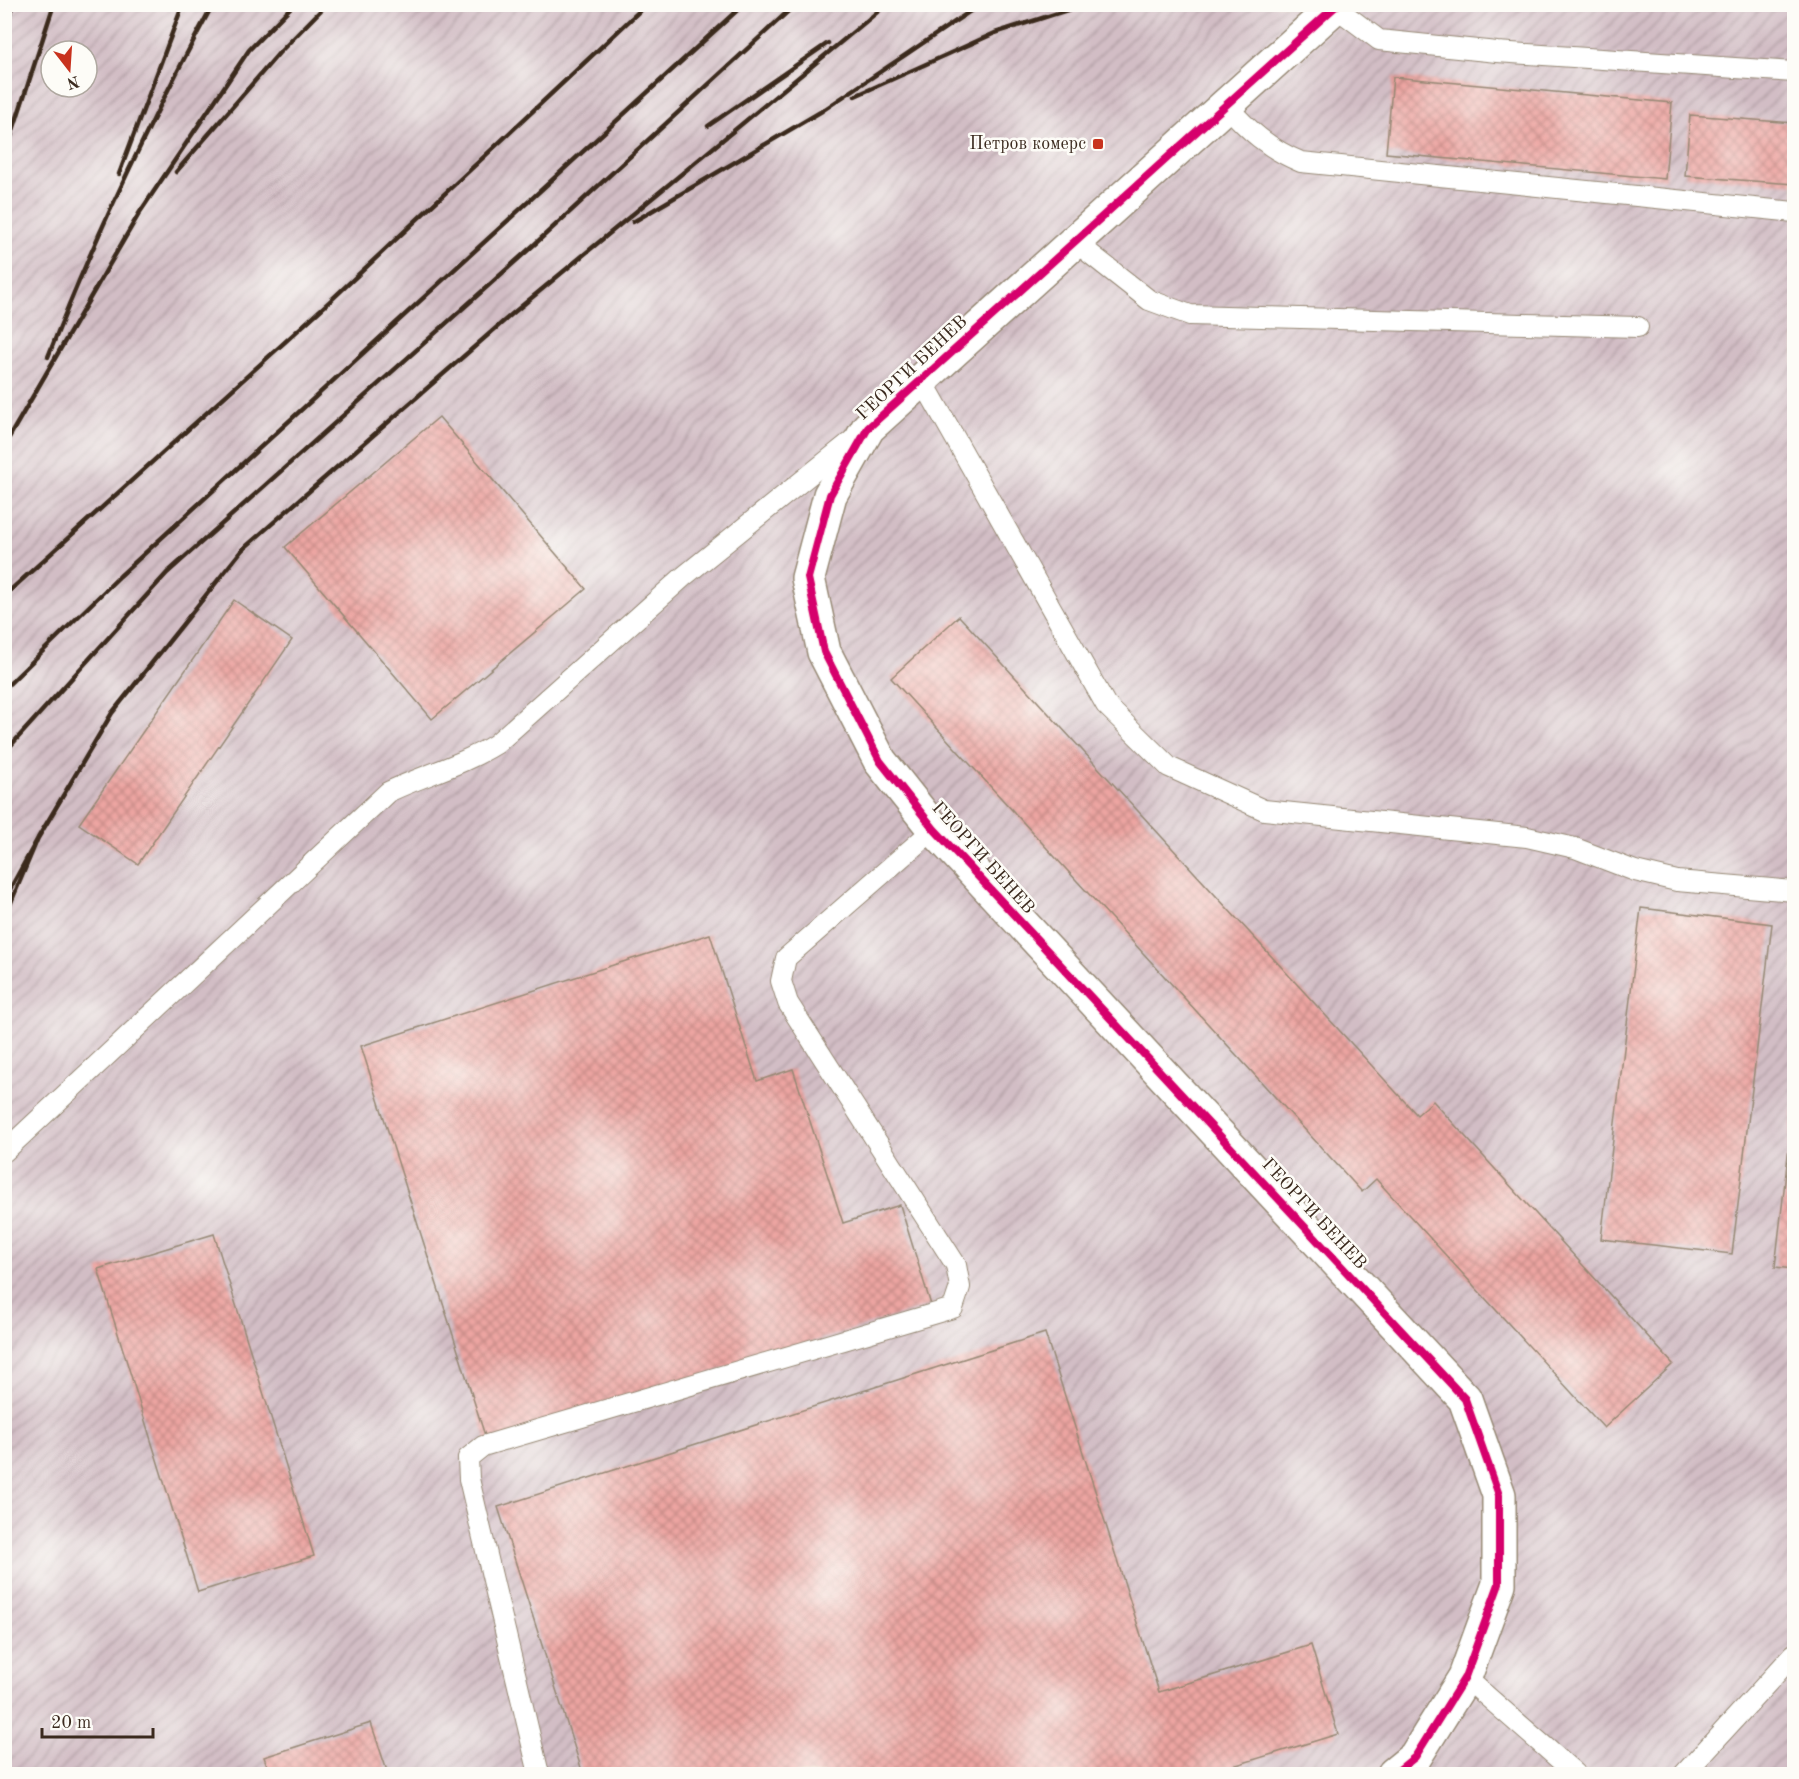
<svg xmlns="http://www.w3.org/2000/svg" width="1799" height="1779" viewBox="0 0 1799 1779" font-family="'Old Standard TT',serif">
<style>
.industrial{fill:url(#industrial-furrows);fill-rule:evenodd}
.building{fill:url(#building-cross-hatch)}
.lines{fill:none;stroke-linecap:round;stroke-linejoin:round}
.lane-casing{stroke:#968874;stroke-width:22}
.street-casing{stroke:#968874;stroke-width:36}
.lane{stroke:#fff;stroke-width:20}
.street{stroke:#fff;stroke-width:33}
.rail{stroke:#3b2a1e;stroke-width:4.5}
.cycleway-casing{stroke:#fdfcf7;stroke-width:11}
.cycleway{stroke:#d6006c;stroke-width:8}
.poi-dot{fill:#c8321e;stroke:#fdfcf7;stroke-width:2}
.labels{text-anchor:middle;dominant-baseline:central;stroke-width:5;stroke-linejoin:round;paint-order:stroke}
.poi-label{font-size:18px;fill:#3b2a1e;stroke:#fdfcf7;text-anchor:end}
.street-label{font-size:18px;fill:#3b2a1e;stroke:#fdfcf7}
</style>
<defs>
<pattern id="industrial-furrows" width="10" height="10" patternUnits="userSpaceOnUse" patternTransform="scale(1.5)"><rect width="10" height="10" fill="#d2bdc5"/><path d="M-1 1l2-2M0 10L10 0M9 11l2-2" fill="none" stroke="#ac9a9f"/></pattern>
<pattern id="building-cross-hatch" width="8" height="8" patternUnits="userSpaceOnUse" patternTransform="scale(1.5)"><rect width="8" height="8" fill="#eda5a2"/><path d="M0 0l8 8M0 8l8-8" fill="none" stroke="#c18783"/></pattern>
</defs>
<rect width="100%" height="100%" fill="#fdfcf7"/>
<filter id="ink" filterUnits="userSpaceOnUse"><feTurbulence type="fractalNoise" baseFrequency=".0167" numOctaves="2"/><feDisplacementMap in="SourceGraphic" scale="12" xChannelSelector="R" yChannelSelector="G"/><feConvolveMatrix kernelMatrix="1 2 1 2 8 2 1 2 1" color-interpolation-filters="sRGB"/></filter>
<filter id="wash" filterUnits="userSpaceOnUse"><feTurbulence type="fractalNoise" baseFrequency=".008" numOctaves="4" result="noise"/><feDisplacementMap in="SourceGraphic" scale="24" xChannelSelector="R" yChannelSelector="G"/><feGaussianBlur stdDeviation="1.35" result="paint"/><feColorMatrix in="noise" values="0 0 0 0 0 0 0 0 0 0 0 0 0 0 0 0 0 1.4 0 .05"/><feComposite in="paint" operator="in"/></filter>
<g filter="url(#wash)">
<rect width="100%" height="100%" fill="#f2e5cb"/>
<!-- industrial -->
<path class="industrial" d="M5,5H1794V1774H5ZM51,51H87V87H51Z"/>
<g id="blocks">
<!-- building -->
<path class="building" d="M1393,77L1672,103L1665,179L1386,153Z
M1690,115L1794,123V184L1685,176Z
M439,417L586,589L432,719L285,547Z
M234,600L292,640L138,864L79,824Z
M959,616L1417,1115L1433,1101L1673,1364L1604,1428L1376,1179L1362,1192L891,678Z
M1641,908L1772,924L1732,1254L1601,1239Z
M710,934L757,1081L793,1069L843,1223L900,1205L931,1305L487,1442L361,1046Z
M1793,1112H1794V1269L1775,1267Z
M214,1234L314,1556L198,1592L98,1269Z
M1045,1333L1159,1692L1311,1645L1338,1734L1207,1774H583L498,1507Z
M371,1723L388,1774H270L264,1757Z"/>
</g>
</g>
<g filter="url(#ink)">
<use href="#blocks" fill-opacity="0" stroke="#968874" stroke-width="1.5"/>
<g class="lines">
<defs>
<path id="lane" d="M1335,7L1379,40L1497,52L1794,72
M1226,105C1248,130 1269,149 1301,162L1794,212
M1074,241L1149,300L1190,315L1638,327
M921,378L1106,705L1169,767L1264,810L1527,837L1575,848L1635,871L1677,881L1794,891
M4,1152L388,792C424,775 462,765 496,744L683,577L854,439
M1465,1677L1576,1774
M539,1774L469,1479L468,1458L483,1446L953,1308L960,1287L956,1265L788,1003L781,981L786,958L934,829
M1684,1774L1794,1654"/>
<path id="street" d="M1338,4L868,428L830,495L808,578L824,652L880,761L934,829L1465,1399L1499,1495V1584L1465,1677L1415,1757L1394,1774"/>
</defs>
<!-- lane casing -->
<use href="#lane" class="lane-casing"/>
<!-- street casing -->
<use href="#street" class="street-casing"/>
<!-- lane -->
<use href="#lane" class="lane"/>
<!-- street -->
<use href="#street" class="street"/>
<!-- rail -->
<path class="rail" d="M4,32L13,4
M855,96L995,33L1086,4
M708,126L828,43
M4,158L54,4
M176,172L279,53L327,4
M119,174L183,4
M633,222L822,111L981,4
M48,357C95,236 151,119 213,4
M4,446L140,212L249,50L294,4
M4,596L328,303L647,4
M4,689L120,576L744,4
M4,753L167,573L536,243L796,4
M38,838L112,713L242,550L512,314L887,4
M4,900L38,838L4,919"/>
<defs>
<path id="cycleway" d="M1338,4L868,428L830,495L808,578L824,652L880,761L934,829L1465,1399L1499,1495V1584L1465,1677L1415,1757L1394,1774"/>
</defs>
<!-- cycleway casing -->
<use href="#cycleway" class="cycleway-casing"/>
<!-- cycleway -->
<use href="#cycleway" class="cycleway"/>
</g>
</g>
<!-- markers -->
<rect class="poi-dot" x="1092" y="138" width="12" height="12" rx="3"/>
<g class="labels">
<!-- poi labels -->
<g class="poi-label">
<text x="1086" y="144">Петров комерс</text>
</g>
<!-- street labels -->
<g class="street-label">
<text transform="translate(912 368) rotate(-43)">ГЕОРГИ БЕНЕВ</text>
<text transform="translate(983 858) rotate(48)">ГЕОРГИ БЕНЕВ</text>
<text transform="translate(1314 1214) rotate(47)">ГЕОРГИ БЕНЕВ</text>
</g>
</g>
<!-- margin -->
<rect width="1799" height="1779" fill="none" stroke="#fdfcf7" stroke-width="24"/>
<!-- north arrow -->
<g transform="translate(69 69) rotate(163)"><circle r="28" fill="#fdfcf7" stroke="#afa8a0" stroke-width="1.5"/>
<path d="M0-4.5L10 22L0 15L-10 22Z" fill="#c8321e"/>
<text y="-9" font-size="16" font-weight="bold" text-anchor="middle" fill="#3b2a1e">N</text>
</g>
<!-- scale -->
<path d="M42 1728v9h111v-9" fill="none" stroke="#3b2a1e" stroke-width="3"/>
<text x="51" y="1728" font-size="18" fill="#3b2a1e" stroke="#fdfcf7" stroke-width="4.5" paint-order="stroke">20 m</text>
</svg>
